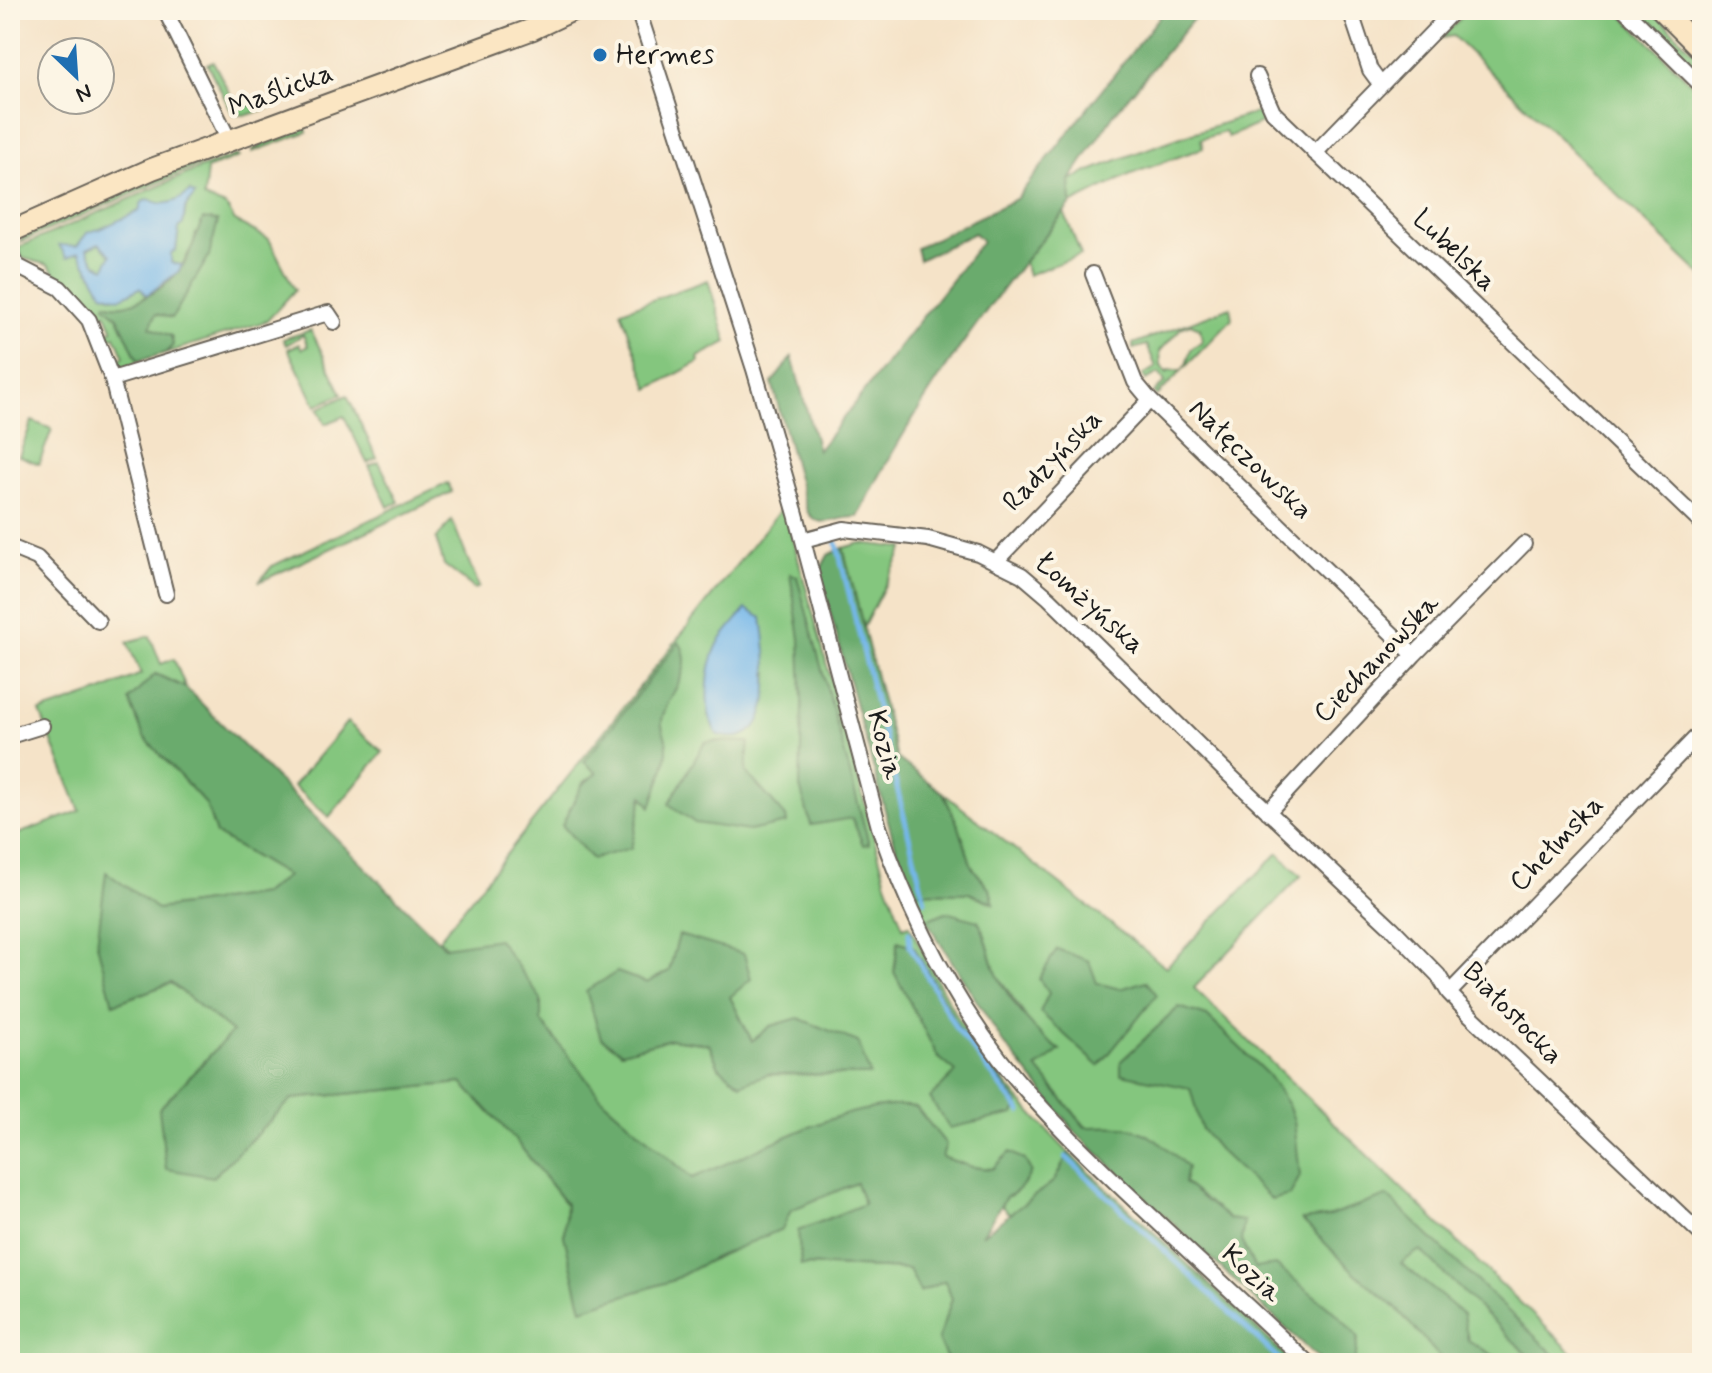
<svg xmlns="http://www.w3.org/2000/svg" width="1712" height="1373" viewBox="0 0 1712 1373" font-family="Mynerve,sans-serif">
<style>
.green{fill:#84c67e;stroke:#50714d;stroke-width:2;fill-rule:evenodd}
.forest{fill:#6bab6d;stroke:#446444;stroke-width:2}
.water{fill:#75b7ea;stroke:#486a83;stroke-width:2;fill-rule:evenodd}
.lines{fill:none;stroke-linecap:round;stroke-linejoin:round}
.stream{stroke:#75b7ea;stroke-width:5}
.street-casing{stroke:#686258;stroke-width:18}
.secondary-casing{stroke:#686258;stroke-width:24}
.street{stroke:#fff;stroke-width:14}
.secondary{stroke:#fbe6c3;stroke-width:20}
.poi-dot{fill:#1f6fb2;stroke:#fcf5e5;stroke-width:3}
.labels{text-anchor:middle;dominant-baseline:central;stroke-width:8;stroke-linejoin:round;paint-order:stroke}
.poi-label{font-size:28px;fill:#1c1c1c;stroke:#fcf5e5;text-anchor:start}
.street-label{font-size:28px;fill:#1c1c1c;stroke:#fcf5e5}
</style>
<rect width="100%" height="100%" fill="#fcf5e5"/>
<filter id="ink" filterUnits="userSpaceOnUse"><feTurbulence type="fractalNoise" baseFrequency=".0125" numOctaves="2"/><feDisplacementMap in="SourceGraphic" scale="16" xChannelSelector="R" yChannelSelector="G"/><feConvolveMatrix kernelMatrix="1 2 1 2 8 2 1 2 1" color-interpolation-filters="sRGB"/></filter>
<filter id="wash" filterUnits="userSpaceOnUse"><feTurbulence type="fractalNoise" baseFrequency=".006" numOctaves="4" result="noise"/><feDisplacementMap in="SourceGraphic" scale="32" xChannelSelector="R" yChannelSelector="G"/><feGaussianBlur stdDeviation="1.8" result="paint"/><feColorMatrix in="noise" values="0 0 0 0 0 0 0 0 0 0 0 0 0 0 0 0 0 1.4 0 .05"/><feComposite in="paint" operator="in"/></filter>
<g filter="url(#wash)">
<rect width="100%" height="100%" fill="#f5e3c8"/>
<!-- green -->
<path class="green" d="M1468,10H1617L1702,94V276L1453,36L1442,38Z
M1634,10H1652L1702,60V78Z
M213,61L234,102L262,108L283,103L248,115L233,114L207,64Z
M1262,111L1271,119L1228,137L1225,132L1201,139L1203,148L1131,174L1071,204L1070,180C1132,152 1196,131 1262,111Z
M305,126L307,132L252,152V150L286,132Z
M236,148L237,149L20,242L22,237L156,177Z
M236,155L239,157L207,169L204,198L226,206L235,221L269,239L295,290L267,321L166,353L173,345L171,336L149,327L156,313L172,318L184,296L196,233L193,245L182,265L171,263V253L176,250L179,227L183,224L189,192L177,202L157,204L100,229L88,232L77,246H69L78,251L103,293C115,300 129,295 140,288L147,295C135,304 120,309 106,303L118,317L138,361C129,365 120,370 113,362L124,357L115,336L105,339L103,334L113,330L106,314L96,317L48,265L22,258L19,247L198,169Z
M1064,212L1081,255L1028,275L1024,262Z
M99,243L111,255L106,269L96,264L87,249Z
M708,280L727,342L698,357L699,362L649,389L621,311Z
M1230,307L1232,319L1157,396L1154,393L1165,382L1159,373L1146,380L1143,375L1156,367L1147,345L1133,349V344ZM1190,324L1200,328L1202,341L1191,349L1186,365L1181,371L1169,370L1167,373L1161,366L1160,351L1181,328Z
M311,330L342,394L316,406L288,349L299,344L302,349L308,346L303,335L286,345L283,339Z
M347,395L377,458L367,463L344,416L325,424L318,409Z
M32,421L52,429L39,464L19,456Z
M379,462L399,502L388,507L369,466Z
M448,483L452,492L259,582L272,566Z
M781,509L787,518L886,882L903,927L909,925C927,958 942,993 962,1024C992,1071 1030,1113 1069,1153L1054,1181L1010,1215L1001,1206L1006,1197L992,1169L972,1167L942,1157L689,1192L439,939ZM710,667L769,672L761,715L708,716ZM602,769L645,785L631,848L582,784ZM914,947L958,1026L981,1057L956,1072ZM669,971L730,997L752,1041L771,1026L869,1075L768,1074L741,1084L719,1067L709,1044L670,1039L621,1052L617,972L647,983Z
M452,520L479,587L475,589L444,565L436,539Z
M861,543L904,548L863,628L843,548Z
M150,636L161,664L174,659L186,688L156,674L144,737L206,804L216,834L287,876L263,894L157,909L107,873L113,1004L171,983L232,1032L159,1109L213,1177L292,1099L462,1083L513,1137L566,1205L564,1236L671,1281L790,1210L856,1183L864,1203L801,1265L909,1269L945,1281L952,1299L938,1339L949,1363H10V837L80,811L40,712L99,692L141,674L127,642Z
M347,722L383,752L329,817L293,786Z
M943,793L1166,967L1278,853L1301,876L1194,988L1583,1363H1355L1358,1337L1255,1269L1229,1219L1184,1183L1126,1127H1086L1036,1068L1060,1050L1036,1032L996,973L983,929L946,912L926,920L913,892L969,893L993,903L990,889L972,867L959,827Z"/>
<!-- forest -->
<path class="forest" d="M1165,10H1201L1114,114L1070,180L1071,204C989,301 914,404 858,517C836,516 819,532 807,511L772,383L792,357L818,450L982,241L974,233L919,260L916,248L1016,199Z
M203,219L218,221L209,256L172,318L156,314L150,327L171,336L173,345L166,353L138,361L118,317L105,306L106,303C128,313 163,289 178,272C191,257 195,236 203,219Z
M843,548L897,758L943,793L959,827L972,867L990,889L994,903L969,893L913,892L892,835L819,572L828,555Z
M790,574L797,576L799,584L869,844L863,845L852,818L811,825L800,787L802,703L800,639Z
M679,642C697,668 670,691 663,716C659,729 667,734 667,746C668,765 656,789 651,807L643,796L631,848L592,859L562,825L582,785L597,773L584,762Z
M155,674L186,688L445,947L498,939L541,999V1021L604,1101L692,1178C755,1154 848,1097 916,1107L946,1144L942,1157L972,1167L992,1169L1010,1152L1025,1160L1031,1171C1026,1182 1019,1193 1006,1197L982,1235L1054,1181L1069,1153L1294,1363H949L938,1340L952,1299L945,1281L920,1292L909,1269L801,1265L798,1231L864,1204L856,1183L791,1210L782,1229L716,1257L671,1281L582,1309L564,1236L566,1204L513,1137L462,1083L292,1099L213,1177L166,1169L159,1109L232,1032L171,983L113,1004L97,944L106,872L157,909L263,894L287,876L216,834L206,804L144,737L129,700Z
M716,741L749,742L746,772L786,817L787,823L749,831L695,823L669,804L705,742Z
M946,912L978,921C988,937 989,957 997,974C1010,1001 1035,1034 1060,1050L1037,1068L1085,1127C1098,1127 1111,1126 1123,1127C1149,1130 1170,1150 1187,1167L1184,1183L1229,1219L1244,1221L1241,1241L1255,1268L1276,1265L1336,1313L1358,1337L1355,1363H1323L1076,1133L1002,1041L926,920Z
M679,935L744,954L751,979L730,997L752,1041L771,1026L798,1018L858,1042L870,1075L768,1074L741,1084L719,1067L709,1044L670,1039L622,1052L601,1038L586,991L617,972L647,983L669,971Z
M898,941L914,947L958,1026L1019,1104L1014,1114L949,1128L930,1098L956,1072L938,1057L894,972Z
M1057,949L1089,961L1097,983L1120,989L1146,981L1157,995L1099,1066L1040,1012L1049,993L1039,979Z
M1179,1007L1207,1016L1268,1075L1288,1105L1294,1120L1300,1176L1290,1195L1272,1200L1218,1149L1201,1128L1190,1088L1121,1074V1061Z
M1387,1196L1563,1363H1536L1420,1250L1401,1263L1463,1314L1468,1340L1506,1363H1445L1397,1309L1354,1272L1302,1220L1327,1217Z"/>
<!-- water -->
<path class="water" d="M190,192L195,195L185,208L183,224L179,227L176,250L171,253V263L182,265L178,272L147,295L140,288L120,298L103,293L79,252L67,258L59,245L77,246L88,232L100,229L139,211L142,202L149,199C164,208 177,202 190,192ZM99,243L111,255L105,268L96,264L87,249Z
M746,609L762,618C767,652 783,754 718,735C702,714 706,667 718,644C725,632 737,620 746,609Z"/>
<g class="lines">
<!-- stream -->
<path class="stream" d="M836,541L925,901
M909,932L910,946L956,1028L1021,1112
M1066,1157L1283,1363"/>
</g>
</g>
<g filter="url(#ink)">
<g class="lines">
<defs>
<path id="street" d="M165,10L229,140
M638,10L754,369L796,514L879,827C908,910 947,989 1000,1059C1044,1115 1096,1164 1148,1213C1201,1263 1255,1313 1308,1363
M1350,10L1370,70L1381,85
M1625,10L1702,86
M1257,76L1273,112L1702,524
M1315,153L1454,10
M10,251L17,266L60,288L89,320L112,379L166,594
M1093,274L1135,382L1150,400L1414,655
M112,379L328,313L334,322
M803,540L844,529L928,539L978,553L1022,575L1049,598L1223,769L1392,928L1438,975L1449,993L1470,1015L1702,1235
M10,547L37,558L98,621
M996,561L1150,400
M10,736L42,726
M1268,812L1414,655L1524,544
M1449,993L1702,731"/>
<path id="secondary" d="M1662,10L1702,50
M10,232L152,169L533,29L573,10"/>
</defs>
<!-- street casing -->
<use href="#street" class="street-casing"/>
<!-- secondary casing -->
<use href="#secondary" class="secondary-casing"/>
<!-- street -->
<use href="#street" class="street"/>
<!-- secondary -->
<use href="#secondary" class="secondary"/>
</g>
</g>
<!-- markers -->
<circle class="poi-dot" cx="600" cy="55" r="8"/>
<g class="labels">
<!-- poi labels -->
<g class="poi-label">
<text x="616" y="55">Hermes</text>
</g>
<!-- street labels -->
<g class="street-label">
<text transform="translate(281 91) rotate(-20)">Maślicka</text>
<text transform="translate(1454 251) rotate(44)">Lubelska</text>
<text transform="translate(1250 460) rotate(44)">Nałęczowska</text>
<text transform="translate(1053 461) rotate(-46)">Radzyńska</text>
<text transform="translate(1089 604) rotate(42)">Łomżyńska</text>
<text transform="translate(1377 659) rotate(-46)">Ciechanowska</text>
<text transform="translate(884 745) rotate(75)">Kozia</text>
<text transform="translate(1557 844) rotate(-46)">Chełmska</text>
<text transform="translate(1512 1014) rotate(46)">Białostocka</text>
<text transform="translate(1251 1274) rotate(43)">Kozia</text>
</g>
</g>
<!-- margin -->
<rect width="1712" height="1373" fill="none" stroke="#fcf5e5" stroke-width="40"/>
<!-- north arrow -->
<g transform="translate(76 76) rotate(155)"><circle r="38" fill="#fcf5e5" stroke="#a29e95" stroke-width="2"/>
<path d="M0-6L14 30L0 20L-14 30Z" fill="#1f6fb2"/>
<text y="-12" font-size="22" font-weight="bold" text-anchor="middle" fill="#1c1c1c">N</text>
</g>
</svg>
